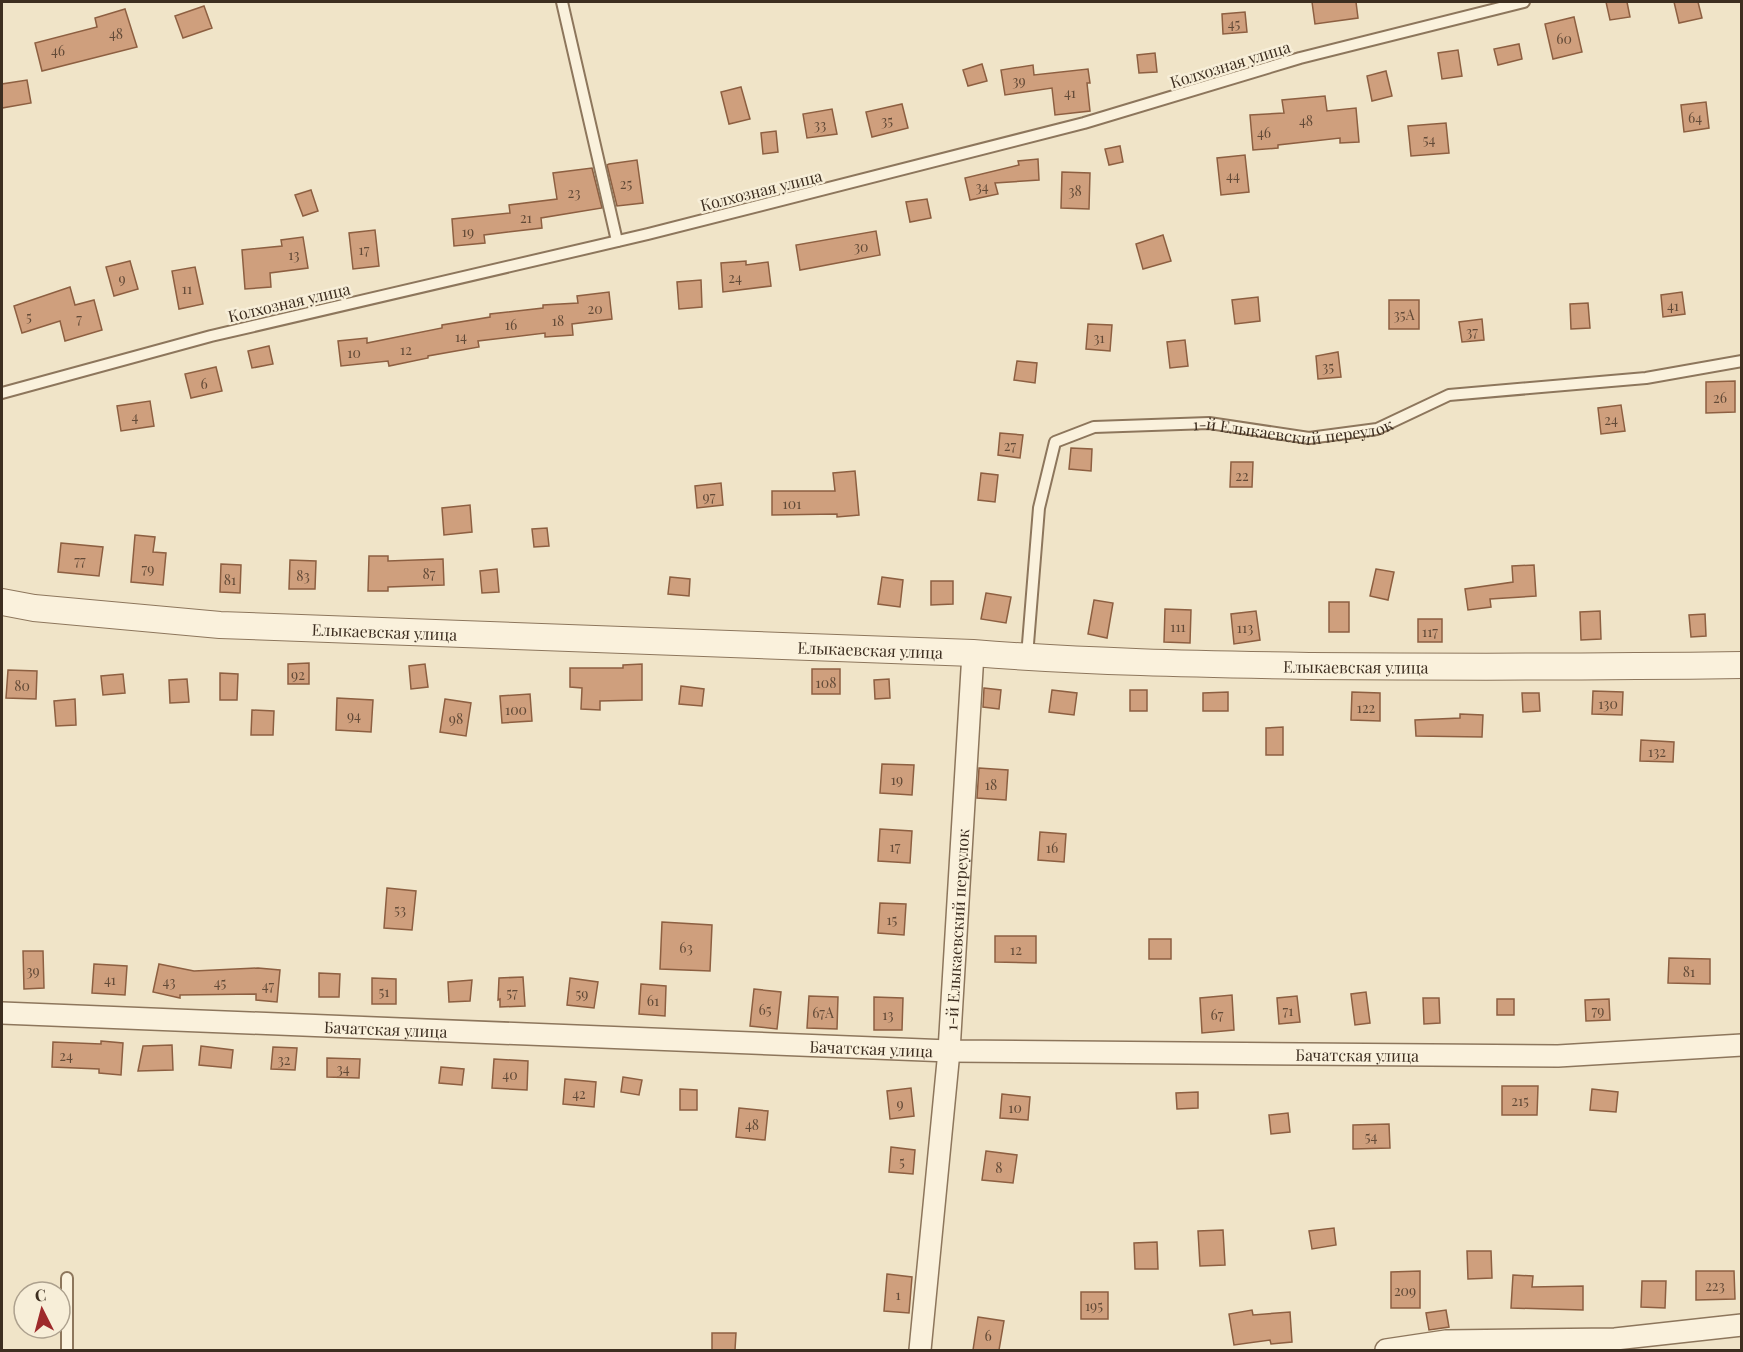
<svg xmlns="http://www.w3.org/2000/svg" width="1743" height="1352" viewBox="0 0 1743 1352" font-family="'Playfair Display',serif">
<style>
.building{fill:#cf9f7d;stroke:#8d5f41;stroke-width:1.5}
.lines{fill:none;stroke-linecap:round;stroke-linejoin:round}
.service-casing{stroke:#8d765c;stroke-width:14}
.minor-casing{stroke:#8d765c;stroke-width:24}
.tertiary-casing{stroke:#8d765c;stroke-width:28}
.service{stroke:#faf1dc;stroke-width:10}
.minor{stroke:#faf1dc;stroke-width:21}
.tertiary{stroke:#faf1dc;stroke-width:26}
.labels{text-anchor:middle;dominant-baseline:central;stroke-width:5;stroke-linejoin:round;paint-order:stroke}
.number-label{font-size:14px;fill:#624a37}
.street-label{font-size:16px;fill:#3d2e20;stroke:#f7eed8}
</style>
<rect width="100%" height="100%" fill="#f0e4c8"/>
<!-- building -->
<path class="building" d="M1312,2H1356L1358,18L1315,24Z
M1606,2H1627L1630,17L1610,20Z
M1674,2H1698L1702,18L1679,23Z
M204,6L212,28L183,38L175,16Z
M125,9L137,47L42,71L35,43L97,27L95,18Z
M1245,12L1247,32L1223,34L1222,14Z
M1574,17L1582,52L1553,59L1545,24Z
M1519,44L1522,59L1498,65L1494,49Z
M1458,50L1462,76L1442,79L1438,53Z
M1155,53L1157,72L1139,73L1137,55Z
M982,64L987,81L968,86L963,70Z
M1033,65L1034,75L1088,69L1090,83H1087L1090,111L1055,115L1052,88L1005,95L1001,70Z
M1386,71L1392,96L1372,101L1367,76Z
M27,80L31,103L2,108V84Z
M741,87L750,119L729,124L721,92Z
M1325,96L1327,111L1356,108L1359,142L1340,143V138L1278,145V148L1253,150L1250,115L1284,113L1282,100Z
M1706,102L1709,128L1684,132L1681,105Z
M902,104L908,128L872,137L866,112Z
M832,109L837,134L807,138L803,114Z
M1446,123L1449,153L1411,156L1408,126Z
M776,131L778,152L763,154L761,133Z
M1120,146L1123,162L1109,165L1105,149Z
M1245,155L1249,192L1221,195L1217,158Z
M1038,159L1039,180L995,183L998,194L970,200L965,178L1019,165L1018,161Z
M637,160L643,203L617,206L607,165L609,164Z
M592,168L602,208L541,218L542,228L484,235L485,243L454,246L452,219L510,213L509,205L557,199L553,173Z
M1062,172L1090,173L1089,209L1061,208Z
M311,190L318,211L303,216L295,195Z
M927,199L931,218L910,222L906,202Z
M375,230L379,266L353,269L349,233Z
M876,231L880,255L800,270L796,245Z
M1163,235L1171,261L1143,269L1136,244Z
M303,237L308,268L270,273L271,287L245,289L242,250L282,246L281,240Z
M130,261L138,289L114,296L106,267Z
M746,261V265L768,262L771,286L723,292L721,263Z
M195,267L203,304L179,309L172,271Z
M701,280L702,307L679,309L677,282Z
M70,287L75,305L94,300L102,330L65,341L60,321L22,333L14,306Z
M609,292L612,319L572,324L573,335L545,337V333L478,341L479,347L428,356V358L389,366L388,361L341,366L338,341L367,338V343L442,328V325L490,317V314L543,308V305L578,303L577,296Z
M1682,292L1685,314L1663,317L1661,295Z
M1258,297L1260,321L1235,324L1232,300Z
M1389,300H1419V329H1389Z
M1588,303L1590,328L1571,329L1570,304Z
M1482,319L1484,340L1462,342L1459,322Z
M1088,324L1112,325L1110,351L1086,349Z
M1185,340L1188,366L1170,368L1167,342Z
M269,346L273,364L252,368L248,351Z
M1338,352L1341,377L1318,379L1316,356Z
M1017,361L1037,363L1035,383L1014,380Z
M216,367L222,391L191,398L185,374Z
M1735,381V412L1706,413V382Z
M150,401L154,426L121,431L117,406Z
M1621,405L1625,431L1601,434L1598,408Z
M1000,433L1023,435L1020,458L998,455Z
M1071,448L1092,449L1091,471L1069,469Z
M1231,462H1253L1252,487H1230Z
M855,471L859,515L837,517V514L772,515V491H835L833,473Z
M981,473L998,475L995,502L978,500Z
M721,483L723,505L697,508L695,486Z
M470,505L472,532L444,535L442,508Z
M547,528L549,546L534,547L532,529Z
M135,535L155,537L153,552L166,553L163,585L131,582Z
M61,543L103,547L99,576L58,572Z
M369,556H388V561L443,559L444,585L388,587V591H368Z
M290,560L316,561L315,589H289Z
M221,564L241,565L240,593L220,592Z
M1534,565L1536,596L1490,599L1491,607L1468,610L1465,589L1513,582L1512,566Z
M497,569L499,592L482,593L480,571Z
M1376,569L1394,572L1388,600L1370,596Z
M670,577L690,579L689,596L668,594Z
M882,577L903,580L900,607L878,604Z
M931,581H953V604L931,605Z
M986,593L1011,597L1006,623L981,619Z
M1094,600L1113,603L1107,638L1088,634Z
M1329,602H1349V632H1329Z
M1165,609L1191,610L1190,643L1164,642Z
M1256,611L1260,640L1234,644L1231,614Z
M1600,611L1601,639L1581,640L1580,612Z
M1705,614L1706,636L1691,637L1689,615Z
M1418,619H1442V642H1418Z
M309,663V684H288V664Z
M425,664L428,687L411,689L409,666Z
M642,664V700L600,701V710L581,709L582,688L570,687V668H623V665Z
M812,669H840V694H812Z
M8,670L37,671L36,699L6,698Z
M220,673L238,674L237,700H220Z
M123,674L125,693L103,695L101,676Z
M187,679L189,702L170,703L169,680Z
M889,679L890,698L875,699L874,680Z
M681,686L704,689L702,706L679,704Z
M984,688L1001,690L999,709L983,707Z
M1052,690L1077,693L1074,715L1049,712Z
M1130,690H1147V711H1130Z
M1593,691L1623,692L1622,715L1592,714Z
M1228,692V711H1203V693Z
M1352,692L1380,693V721L1351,720Z
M1522,693H1539L1540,711L1523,712Z
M530,694L532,721L502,723L500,696Z
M337,698L373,700L371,732L336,730Z
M75,699L76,725L56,726L54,701Z
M445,699L471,703L466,736L440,732Z
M252,710L274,711L273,735H251Z
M1460,714L1483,715L1482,737L1416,736L1415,720L1460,718Z
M1283,727V755H1266V728Z
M1641,740L1674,742L1673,762L1640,761Z
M882,764L914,765L912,795L880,793Z
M979,768L1008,770L1006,800L977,798Z
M880,829L912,831L910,863L878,861Z
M1040,832L1066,834L1064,862L1038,860Z
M387,888L416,891L412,930L384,928Z
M880,903L906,904L904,935L878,933Z
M662,922L712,925L710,971L660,969Z
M995,936H1036V963L995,962Z
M1149,939H1171V959H1149Z
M23,951H43L44,988L24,989Z
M1669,958L1710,959V984L1668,983Z
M94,964L127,966L125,995L92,993Z
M159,964L194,971L258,968L280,970L277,1002L256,1000V994L180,995V998L153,992Z
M319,973L340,974L339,997H319Z
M523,977L525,1006L500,1007V999L498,1000L499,978Z
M372,978L396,979V1004H372Z
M570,978L598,982L594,1008L567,1005Z
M472,980L470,1001L449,1002L448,982Z
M641,984L666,986L665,1016L639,1014Z
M754,989L781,992L777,1029L750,1026Z
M1366,992L1370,1023L1355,1025L1351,994Z
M1232,995L1234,1030L1202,1033L1200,998Z
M809,996L838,997L837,1029L807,1028Z
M1297,996L1300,1022L1279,1024L1277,998Z
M874,997L903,998L902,1030H874Z
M1423,998H1439L1440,1023L1424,1024Z
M1497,999H1514V1015H1497Z
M1609,999L1610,1020L1586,1021L1585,1000Z
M101,1041L123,1043L121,1075L99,1073V1069L52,1067L53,1042L101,1044Z
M172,1045L173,1070L138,1071L143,1046Z
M201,1046L233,1050L231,1068L199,1065Z
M273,1047L297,1048L295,1070L271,1069Z
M327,1058L360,1059L359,1078L327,1077Z
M494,1059L528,1061L527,1090L492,1088Z
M441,1067L464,1069L462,1085L439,1083Z
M623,1077L642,1080L639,1095L621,1092Z
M565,1079L596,1082L594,1107L563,1104Z
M1502,1086H1538L1537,1115H1502Z
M911,1088L914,1116L890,1119L887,1091Z
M680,1089L697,1090V1110H680Z
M1592,1089L1618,1092L1616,1112L1590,1110Z
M1198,1092V1108L1177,1109L1176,1093Z
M1002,1094L1030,1097L1028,1120L1000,1118Z
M739,1108L768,1111L765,1140L736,1137Z
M1288,1113L1290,1132L1271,1134L1269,1115Z
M1389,1124L1390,1148L1353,1149V1125Z
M891,1147L915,1150L913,1174L889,1172Z
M986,1151L1017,1155L1013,1183L982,1180Z
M1334,1228L1336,1245L1312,1249L1309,1231Z
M1223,1230L1225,1265L1200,1266L1198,1231Z
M1157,1242L1158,1269H1135L1134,1243Z
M1467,1251H1491L1492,1278L1468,1279Z
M1420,1271V1308H1391V1272Z
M1696,1271H1734L1735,1299L1696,1300Z
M887,1274L912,1277L909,1313L884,1311Z
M1513,1275L1533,1276L1532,1287L1583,1286V1310L1511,1308Z
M1642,1281H1666L1665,1308L1641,1307Z
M1081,1292H1108V1319H1081Z
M1252,1310L1253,1315L1290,1312L1292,1342L1271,1344L1270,1340L1234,1345L1229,1314Z
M1446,1310L1449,1327L1429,1330L1426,1313Z
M978,1317L1004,1321L999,1350H973Z
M712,1333H736L735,1350H712Z"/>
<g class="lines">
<defs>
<g id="service">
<path d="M562,2L617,241"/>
<path d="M2,393L211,336L648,234L1084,123L1300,58L1524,2"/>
<path id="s1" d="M1027,656L1039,508L1055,442L1094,427L1209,423L1309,438L1377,429L1449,395L1646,378L1742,361"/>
<path d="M67,1278V1350"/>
</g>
<g id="minor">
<path id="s2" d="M2,1013L949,1051L1558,1056L1742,1045"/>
<path id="s3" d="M920,1350L949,1051L973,653"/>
<path d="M1386,1350L1446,1341L1615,1339L1742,1325"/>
</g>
<g id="tertiary">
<path id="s4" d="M2,602L34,608L220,625L973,653C1085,662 1197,664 1309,666C1453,667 1597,667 1742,665"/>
</g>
</defs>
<!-- service casing -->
<use href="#service" class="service-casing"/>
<!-- minor casing -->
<use href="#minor" class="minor-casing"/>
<!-- tertiary casing -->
<use href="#tertiary" class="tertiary-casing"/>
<!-- service -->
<use href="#service" class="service"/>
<!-- minor -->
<use href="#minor" class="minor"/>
<!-- tertiary -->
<use href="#tertiary" class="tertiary"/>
</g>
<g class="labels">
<!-- number labels -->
<g class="number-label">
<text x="1234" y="23">45</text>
<text x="116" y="33">48</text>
<text x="1564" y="38">60</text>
<text x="58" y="50">46</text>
<text x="1019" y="80">39</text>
<text x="1070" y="92">41</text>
<text x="1695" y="117">64</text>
<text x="887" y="120">35</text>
<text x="1306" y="120">48</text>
<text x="820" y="124">33</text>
<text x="1264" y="132">46</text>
<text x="1429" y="139">54</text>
<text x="1233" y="175">44</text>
<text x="626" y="183">25</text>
<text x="982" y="186">34</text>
<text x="1075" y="190">38</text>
<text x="574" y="192">23</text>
<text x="526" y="217">21</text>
<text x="468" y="231">19</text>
<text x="861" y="246">30</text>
<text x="364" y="249">17</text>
<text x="294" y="254">13</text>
<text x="735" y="277">24</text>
<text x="122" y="278">9</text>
<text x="187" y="288">11</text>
<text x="1673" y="305">41</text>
<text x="595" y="308">20</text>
<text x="1404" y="314">35А</text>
<text x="29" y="316">5</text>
<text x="79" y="318">7</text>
<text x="558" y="320">18</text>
<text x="511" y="324">16</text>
<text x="1472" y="331">37</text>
<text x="461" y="336">14</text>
<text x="1099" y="337">31</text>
<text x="406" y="349">12</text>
<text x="354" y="352">10</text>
<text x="1328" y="366">35</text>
<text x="204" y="383">6</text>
<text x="1720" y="397">26</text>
<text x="135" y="416">4</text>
<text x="1611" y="419">24</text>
<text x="1010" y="445">27</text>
<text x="1242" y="475">22</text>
<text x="709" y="496">97</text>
<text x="792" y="503">101</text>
<text x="80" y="560">77</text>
<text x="148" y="568">79</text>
<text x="429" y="573">87</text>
<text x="303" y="575">83</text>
<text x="230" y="579">81</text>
<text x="1178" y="626">111</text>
<text x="1245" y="627">113</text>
<text x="1430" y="631">117</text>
<text x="298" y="674">92</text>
<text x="826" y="682">108</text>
<text x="22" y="685">80</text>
<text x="1608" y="703">130</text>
<text x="1366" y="707">122</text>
<text x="516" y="709">100</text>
<text x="354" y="715">94</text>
<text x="456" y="718">98</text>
<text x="1657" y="751">132</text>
<text x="897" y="779">19</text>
<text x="991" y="784">18</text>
<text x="895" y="846">17</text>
<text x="1052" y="847">16</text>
<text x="400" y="909">53</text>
<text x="892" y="919">15</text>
<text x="686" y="947">63</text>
<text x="1016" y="949">12</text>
<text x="33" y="970">39</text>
<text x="1689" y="971">81</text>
<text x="110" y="979">41</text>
<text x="169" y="981">43</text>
<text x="220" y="982">45</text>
<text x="268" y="985">47</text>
<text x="384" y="991">51</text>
<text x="512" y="992">57</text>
<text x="582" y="993">59</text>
<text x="653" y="1000">61</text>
<text x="765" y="1009">65</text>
<text x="1288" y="1010">71</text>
<text x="1598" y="1010">79</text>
<text x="823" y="1012">67А</text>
<text x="888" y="1014">13</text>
<text x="1217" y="1014">67</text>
<text x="66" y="1055">24</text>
<text x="284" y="1059">32</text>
<text x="343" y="1068">34</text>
<text x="510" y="1074">40</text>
<text x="579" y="1093">42</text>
<text x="1520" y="1100">215</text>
<text x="900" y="1103">9</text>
<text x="1015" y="1107">10</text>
<text x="752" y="1124">48</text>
<text x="1371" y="1136">54</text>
<text x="902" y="1161">5</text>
<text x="999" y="1167">8</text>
<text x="1715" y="1285">223</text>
<text x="1405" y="1290">209</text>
<text x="898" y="1294">1</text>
<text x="1094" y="1305">195</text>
<text x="988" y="1335">6</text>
</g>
<!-- street labels -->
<g class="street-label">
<text transform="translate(1230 64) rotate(-17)">Колхозная улица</text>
<text transform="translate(761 190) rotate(-14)">Колхозная улица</text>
<text transform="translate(289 302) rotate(-13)">Колхозная улица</text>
<text stroke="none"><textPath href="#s1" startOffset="458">1-й Елыкаевский переулок</textPath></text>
<text stroke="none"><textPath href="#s4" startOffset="384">Елыкаевская улица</textPath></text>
<text stroke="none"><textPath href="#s4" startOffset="870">Елыкаевская улица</textPath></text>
<text stroke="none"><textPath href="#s4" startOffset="1356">Елыкаевская улица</textPath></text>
<text stroke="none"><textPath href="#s3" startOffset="422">1-й Елыкаевский переулок</textPath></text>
<text stroke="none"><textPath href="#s2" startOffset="384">Бачатская улица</textPath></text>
<text stroke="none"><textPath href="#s2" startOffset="870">Бачатская улица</textPath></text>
<text stroke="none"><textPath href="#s2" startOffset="1356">Бачатская улица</textPath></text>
</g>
</g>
<!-- border -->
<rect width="1743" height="1352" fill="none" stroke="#3d2e20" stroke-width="6"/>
<!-- north arrow -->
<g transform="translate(42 1310) rotate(354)"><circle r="28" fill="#f7eed8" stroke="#ada18e" stroke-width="1.5"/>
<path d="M0-4.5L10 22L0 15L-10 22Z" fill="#9e2a2b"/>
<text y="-9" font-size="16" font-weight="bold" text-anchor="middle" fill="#3d2e20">С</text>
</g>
</svg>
